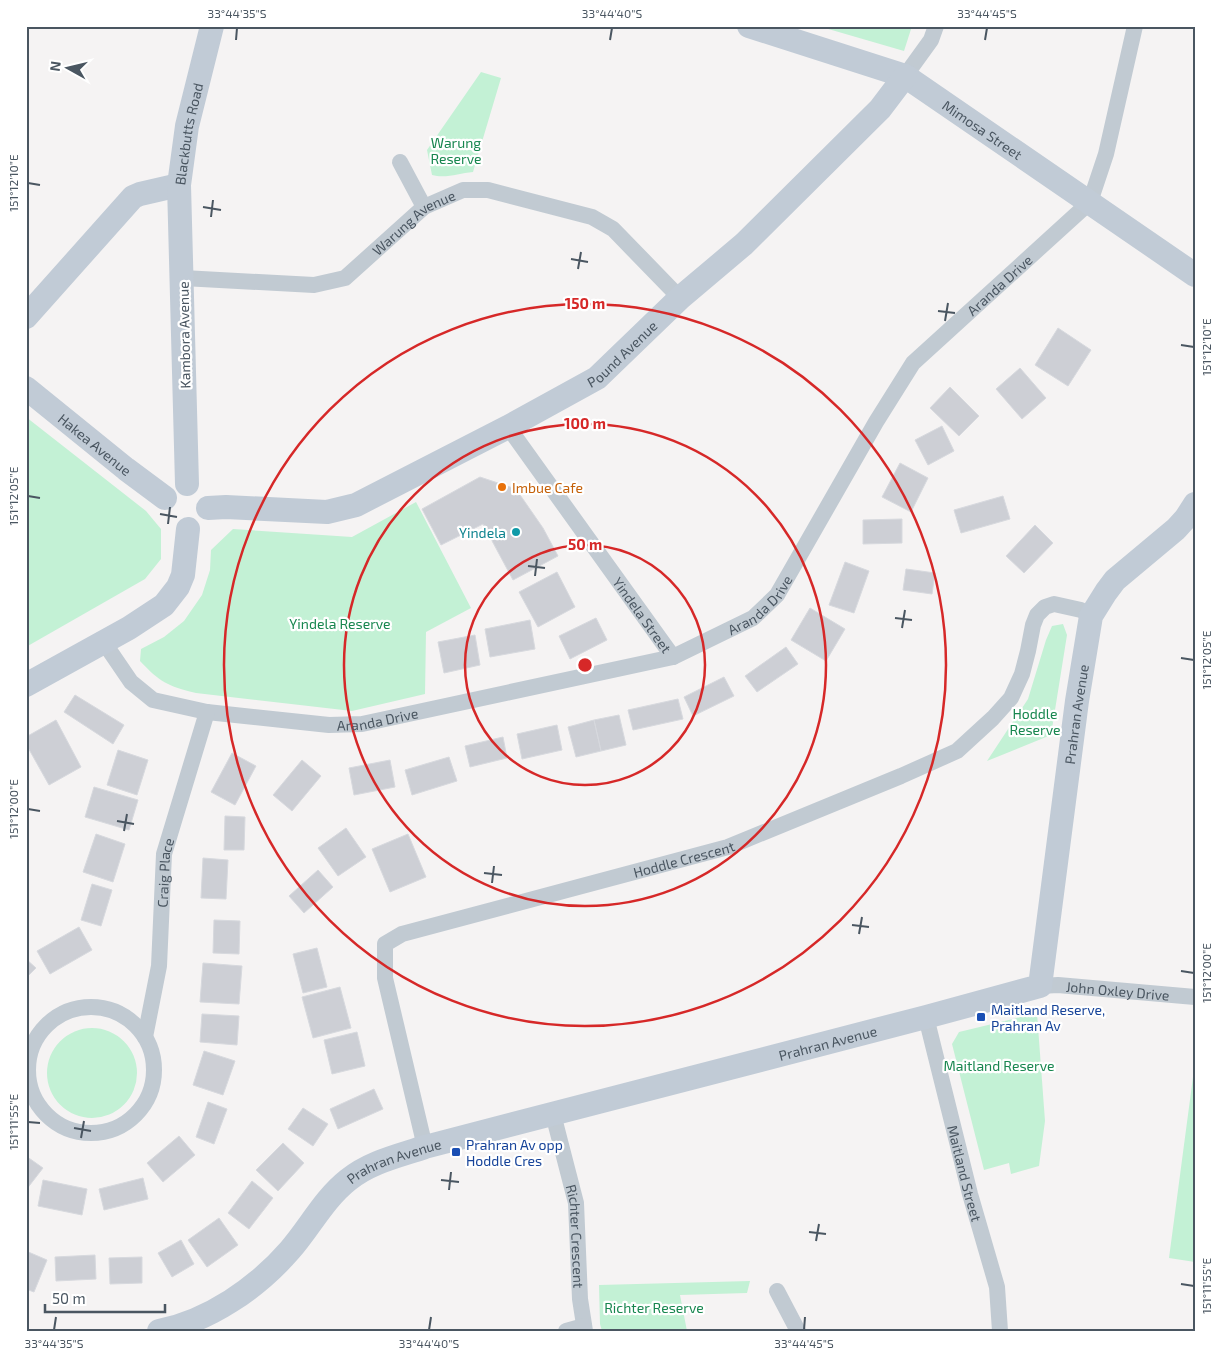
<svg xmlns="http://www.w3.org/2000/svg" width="1221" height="1357" viewBox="0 0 1221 1357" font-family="'Exo 2',sans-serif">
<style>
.green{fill:#c3f1d5}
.building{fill:#cdcfd5;stroke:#d7d9de}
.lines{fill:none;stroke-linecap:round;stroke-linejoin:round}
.street{stroke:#c1cad2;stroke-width:16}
.secondary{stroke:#c1cbd6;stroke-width:24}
.ticks{fill:none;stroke:#4a5661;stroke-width:2}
.ring{fill:none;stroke:#d62828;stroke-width:2.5}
.food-dot{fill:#e8710a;stroke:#fff;stroke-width:2}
.culture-dot{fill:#0f9aa8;stroke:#fff;stroke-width:2}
.transit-dot{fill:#1a4fb4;stroke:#fff;stroke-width:2}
.labels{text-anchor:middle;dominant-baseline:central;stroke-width:4.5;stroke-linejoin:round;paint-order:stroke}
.street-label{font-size:14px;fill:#4a5661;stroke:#fff}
.park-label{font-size:14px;fill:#17864f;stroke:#fff}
.food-label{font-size:14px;fill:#c56008;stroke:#fff;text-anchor:start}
.culture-label{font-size:14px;fill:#0d838f;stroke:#fff;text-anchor:end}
.transit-label{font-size:14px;fill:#164399;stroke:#fff;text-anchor:start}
.centre{fill:#d62828;stroke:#fff;stroke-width:2.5}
.ring-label{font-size:15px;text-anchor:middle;font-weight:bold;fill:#d62828;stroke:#fff;stroke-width:4.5;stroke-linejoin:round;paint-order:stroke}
.neatline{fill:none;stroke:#4a5661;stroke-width:2}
.ticks-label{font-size:12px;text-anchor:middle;fill:#4a5661}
</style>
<rect width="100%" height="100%" fill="#f5f3f3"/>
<!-- green -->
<path class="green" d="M818,26H912L904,51Z
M481,72L501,78L473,172C459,173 446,179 432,175L427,150Z
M26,417L146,511L161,529V559L145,579L26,647Z
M416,502L471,608L426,632L425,694L352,711L196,693C167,686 160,682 140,661L141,649L164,637L184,621L202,595L210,570L211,550L233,529L352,537Z
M1063,624L1067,635L1051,735L987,761L1028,699L1046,640L1052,626Z
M1037,1013L1045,1121L1039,1166L1011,1174L1009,1163L984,1170L952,1044L959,1032Z
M47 1073a45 45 0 1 1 90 0a45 45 0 1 1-90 0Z
M1193,1035H1195V1262L1169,1258L1193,1077Z
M750,1281L747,1293L680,1295L687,1331H602L600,1324L599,1285Z"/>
<!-- building -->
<path class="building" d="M1058,328L1091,350L1068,386L1035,365Z
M1020,368L1046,398L1022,419L996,389Z
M950,387L979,416L959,436L930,408Z
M942,426L954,451L928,465L915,440Z
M900,463L928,478L911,512L882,497Z
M480,477L516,489L543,528L558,556L513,580L483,524L441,545L422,509Z
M1003,496L1010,519L961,533L954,510Z
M902,519V543L863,544V520Z
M1035,525L1053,543L1024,573L1006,556Z
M845,562L869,571L854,613L829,605Z
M906,569L935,573L932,594L903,590Z
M557,572L575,607L538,627L519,592Z
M810,608L845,629L826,661L791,640Z
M596,618L607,640L570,659L559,636Z
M530,620L535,649L490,657L485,629Z
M475,635L480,665L444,673L438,642Z
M786,647L798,664L757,692L745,676Z
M724,677L734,696L693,716L684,697Z
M75,695L124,725L113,744L64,712Z
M678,699L683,719L633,730L628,710Z
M619,715L626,745L601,751L594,720Z
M56,720L81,767L49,785L26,744V737Z
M594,720L601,751L576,757L568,727Z
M557,725L562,750L522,759L517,734Z
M503,737L507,758L470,767L465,746Z
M118,750L148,760L137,795L107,785Z
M232,753L256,766L235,805L211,792Z
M449,757L457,781L412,795L405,770Z
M302,760L321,776L292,811L273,795Z
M390,760L395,787L354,795L349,768Z
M94,787L138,800L129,830L85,817Z
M225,816L245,817L244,850H224Z
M346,828L366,857L338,876L318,848Z
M96,834L125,844L113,882L83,872Z
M408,834L426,877L390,892L372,849Z
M203,858L228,860L226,899L201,898Z
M318,870L333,887L304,913L289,896Z
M92,884L112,890L101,926L81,920Z
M214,920L240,921L239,954L213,953Z
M79,927L92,950L50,974L37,951Z
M317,948L327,987L303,993L293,954Z
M26,959L36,968L26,978Z
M203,963L242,966L239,1004L200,1002Z
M340,987L351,1028L313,1038L302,997Z
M202,1014L239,1016L237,1045L200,1042Z
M357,1032L365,1066L332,1074L324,1040Z
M204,1051L235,1061L223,1095L193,1085Z
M374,1089L383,1109L338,1129L330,1109Z
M208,1102L227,1109L214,1144L196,1137Z
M303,1108L328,1124L313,1146L288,1129Z
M179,1136L195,1155L163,1182L147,1163Z
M283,1143L304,1163L278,1191L256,1170Z
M26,1156L43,1168L26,1190Z
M143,1178L148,1199L104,1210L99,1189Z
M43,1180L87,1189L82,1215L38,1206Z
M252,1181L273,1198L249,1229L228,1213Z
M219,1218L238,1245L207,1267L188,1240Z
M181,1240L194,1264L172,1277L158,1253Z
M26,1251L47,1260L34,1292L26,1289Z
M95,1255L96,1279L56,1281L55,1257Z
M142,1257V1283L110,1284L109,1258Z"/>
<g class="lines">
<!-- street -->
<g class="street">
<path d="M905,76L931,40L936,26"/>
<path d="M400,162L424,207"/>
<path id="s1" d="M183,278L314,285L345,278L424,207L463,190H488L592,217L613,229L680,298"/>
<path id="s2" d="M508,427L673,657"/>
<path id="s3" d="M103,641L131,682L153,700L207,712L329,725L362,724L673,657L753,618L777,595L876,422L913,363L1090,202L1106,154L1135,26"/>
<path id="s4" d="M1040,986L1058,985L1195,997"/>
<circle cx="91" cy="1070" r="63"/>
<path id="s5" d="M926,1017L970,1194L997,1287L1000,1331"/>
<path id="s6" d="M145,1037L159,966L164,854L207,712"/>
<path id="s7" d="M553,1114L576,1203L580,1299L585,1331"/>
<path id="s8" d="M425,1147L385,978V944L402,934L728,847L901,776L957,751L993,718L1011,698L1022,674L1028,651L1033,625L1037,615L1045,607L1054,604L1081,610L1091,616"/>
<path d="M777,1291L798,1331"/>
<path d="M566,1331L584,1326"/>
</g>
<!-- secondary -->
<g class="secondary">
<path id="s9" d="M749,26L905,76L1195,275"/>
<path d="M26,317L133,197L140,194L179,185"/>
<path id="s10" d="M26,388L126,469L165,498"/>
<path id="s11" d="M187,484L179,185L187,126L212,26"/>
<path id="s12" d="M208,508L226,507L327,512L356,505L508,427L597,378L680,298L744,244L880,109L905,76"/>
<path d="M26,685L129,628L164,605L178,587L183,575L188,529"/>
<path id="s13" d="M159,1331C209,1321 257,1288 290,1250C310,1227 324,1199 348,1180C370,1162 398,1156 425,1147L926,1017L1040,986L1077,701L1091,616L1106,592L1115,580L1176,529L1186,518L1195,504"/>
</g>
</g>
<!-- ticks -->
<path class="ticks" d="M236,40L237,28M610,40L612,28M985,40L987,28M28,183L40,185M203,207L221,210M211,217L213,200M571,259L588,262M578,269L581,252M938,311L955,313M945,321L948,303M1181,345L1194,347M28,496L40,498M160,514L177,517M168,524L170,507M528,566L545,568M535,576L537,559M895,618L912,620M902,628L905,610M1181,658L1194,660M28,809L40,811M117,821L134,824M124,831L127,814M484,873L502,875M492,883L494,866M852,925L869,927M859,934L862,917M1181,971L1194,973M28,1122L40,1123M74,1128L91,1131M81,1138L84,1121M441,1180L459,1182M449,1190L451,1172M809,1232L826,1234M816,1241L819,1224M1181,1284L1194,1286M54,1330L56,1317M429,1330L431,1317M804,1330L805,1317"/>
<!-- distance rings -->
<g class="ring">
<circle cx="585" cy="665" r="120"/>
<circle cx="585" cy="665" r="241"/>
<circle cx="585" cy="665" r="361"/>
</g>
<!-- markers -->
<circle class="food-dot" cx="502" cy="487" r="5"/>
<circle class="culture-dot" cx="516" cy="532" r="5"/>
<g class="transit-dot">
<rect x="976" y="1012" width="10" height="10" rx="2.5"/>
<rect x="451" y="1147" width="10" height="10" rx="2.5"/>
</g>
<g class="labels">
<!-- street labels -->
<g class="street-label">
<text stroke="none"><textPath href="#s9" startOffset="258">Mimosa Street</textPath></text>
<text stroke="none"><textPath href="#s11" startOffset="351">Blackbutts Road</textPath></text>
<text stroke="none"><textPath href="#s1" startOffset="252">Warung Avenue</textPath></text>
<text stroke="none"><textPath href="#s3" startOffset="1115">Aranda Drive</textPath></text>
<text transform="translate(184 335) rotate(-91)">Kambora Avenue</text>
<text stroke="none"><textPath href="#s12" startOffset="456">Pound Avenue</textPath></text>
<text stroke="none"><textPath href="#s10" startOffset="89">Hakea Avenue</textPath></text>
<text stroke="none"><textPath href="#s3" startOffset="710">Aranda Drive</textPath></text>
<text stroke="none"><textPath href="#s2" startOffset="231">Yindela Street</textPath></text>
<text stroke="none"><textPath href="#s13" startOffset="1242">Prahran Avenue</textPath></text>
<text stroke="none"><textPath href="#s3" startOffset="305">Aranda Drive</textPath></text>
<text stroke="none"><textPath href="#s8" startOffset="519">Hoddle Crescent</textPath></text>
<text stroke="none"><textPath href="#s6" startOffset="166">Craig Place</textPath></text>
<text stroke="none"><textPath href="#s4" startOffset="78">John Oxley Drive</textPath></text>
<text stroke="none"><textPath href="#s13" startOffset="748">Prahran Avenue</textPath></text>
<text stroke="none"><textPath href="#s13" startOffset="298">Prahran Avenue</textPath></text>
<text stroke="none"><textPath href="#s5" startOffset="161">Maitland Street</textPath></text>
<text stroke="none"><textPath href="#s7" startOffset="125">Richter Crescent</textPath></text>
</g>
<!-- park labels -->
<g class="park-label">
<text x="456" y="142">Warung<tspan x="456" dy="16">Reserve</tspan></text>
<text x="340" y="623">Yindela Reserve</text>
<text x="1035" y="713">Hoddle<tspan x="1035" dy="16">Reserve</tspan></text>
<text x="999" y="1065">Maitland Reserve</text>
<text x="654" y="1307">Richter Reserve</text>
</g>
<!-- food labels -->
<g class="food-label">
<text x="512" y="487">Imbue Cafe</text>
</g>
<!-- culture labels -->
<g class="culture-label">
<text x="506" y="532">Yindela</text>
</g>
<!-- transit labels -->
<g class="transit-label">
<text x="991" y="1009">Maitland Reserve,<tspan x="991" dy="16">Prahran Av</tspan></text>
<text x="466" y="1144">Prahran Av opp<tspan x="466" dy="16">Hoddle Cres</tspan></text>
</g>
</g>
<circle cx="585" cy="665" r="8" class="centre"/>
<g class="ring-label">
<text x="585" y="309">150 m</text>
<text x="585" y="429">100 m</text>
<text x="585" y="550">50 m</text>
</g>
<!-- border -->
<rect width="1221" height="1357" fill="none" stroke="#ffffff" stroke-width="55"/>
<!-- north arrow -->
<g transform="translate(68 68) rotate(278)" stroke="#ffffff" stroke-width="4" paint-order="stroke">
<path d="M0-4L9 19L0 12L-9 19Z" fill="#4a5661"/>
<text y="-8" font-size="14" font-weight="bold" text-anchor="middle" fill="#4a5661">N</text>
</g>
<!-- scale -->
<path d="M45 1304v8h120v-8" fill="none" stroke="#4a5661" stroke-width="2.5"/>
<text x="52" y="1304" font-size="15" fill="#4a5661" stroke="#ffffff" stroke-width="4" paint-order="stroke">50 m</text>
<rect x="28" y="28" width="1166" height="1302" class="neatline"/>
<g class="ticks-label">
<text x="237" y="18">33°44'35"S</text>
<text x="612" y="18">33°44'40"S</text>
<text x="987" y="18">33°44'45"S</text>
<text transform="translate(14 183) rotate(-90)" y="4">151°12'10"E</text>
<text transform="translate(1207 347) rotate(-90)" y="4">151°12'10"E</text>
<text transform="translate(14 496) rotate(-90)" y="4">151°12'05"E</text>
<text transform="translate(1207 660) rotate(-90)" y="4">151°12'05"E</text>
<text transform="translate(14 809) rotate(-90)" y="4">151°12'00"E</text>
<text transform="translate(1207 973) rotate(-90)" y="4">151°12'00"E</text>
<text transform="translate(14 1122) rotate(-90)" y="4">151°11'55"E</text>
<text transform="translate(1207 1286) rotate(-90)" y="4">151°11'55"E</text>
<text x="54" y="1348">33°44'35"S</text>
<text x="429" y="1348">33°44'40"S</text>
<text x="804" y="1348">33°44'45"S</text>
</g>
</svg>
